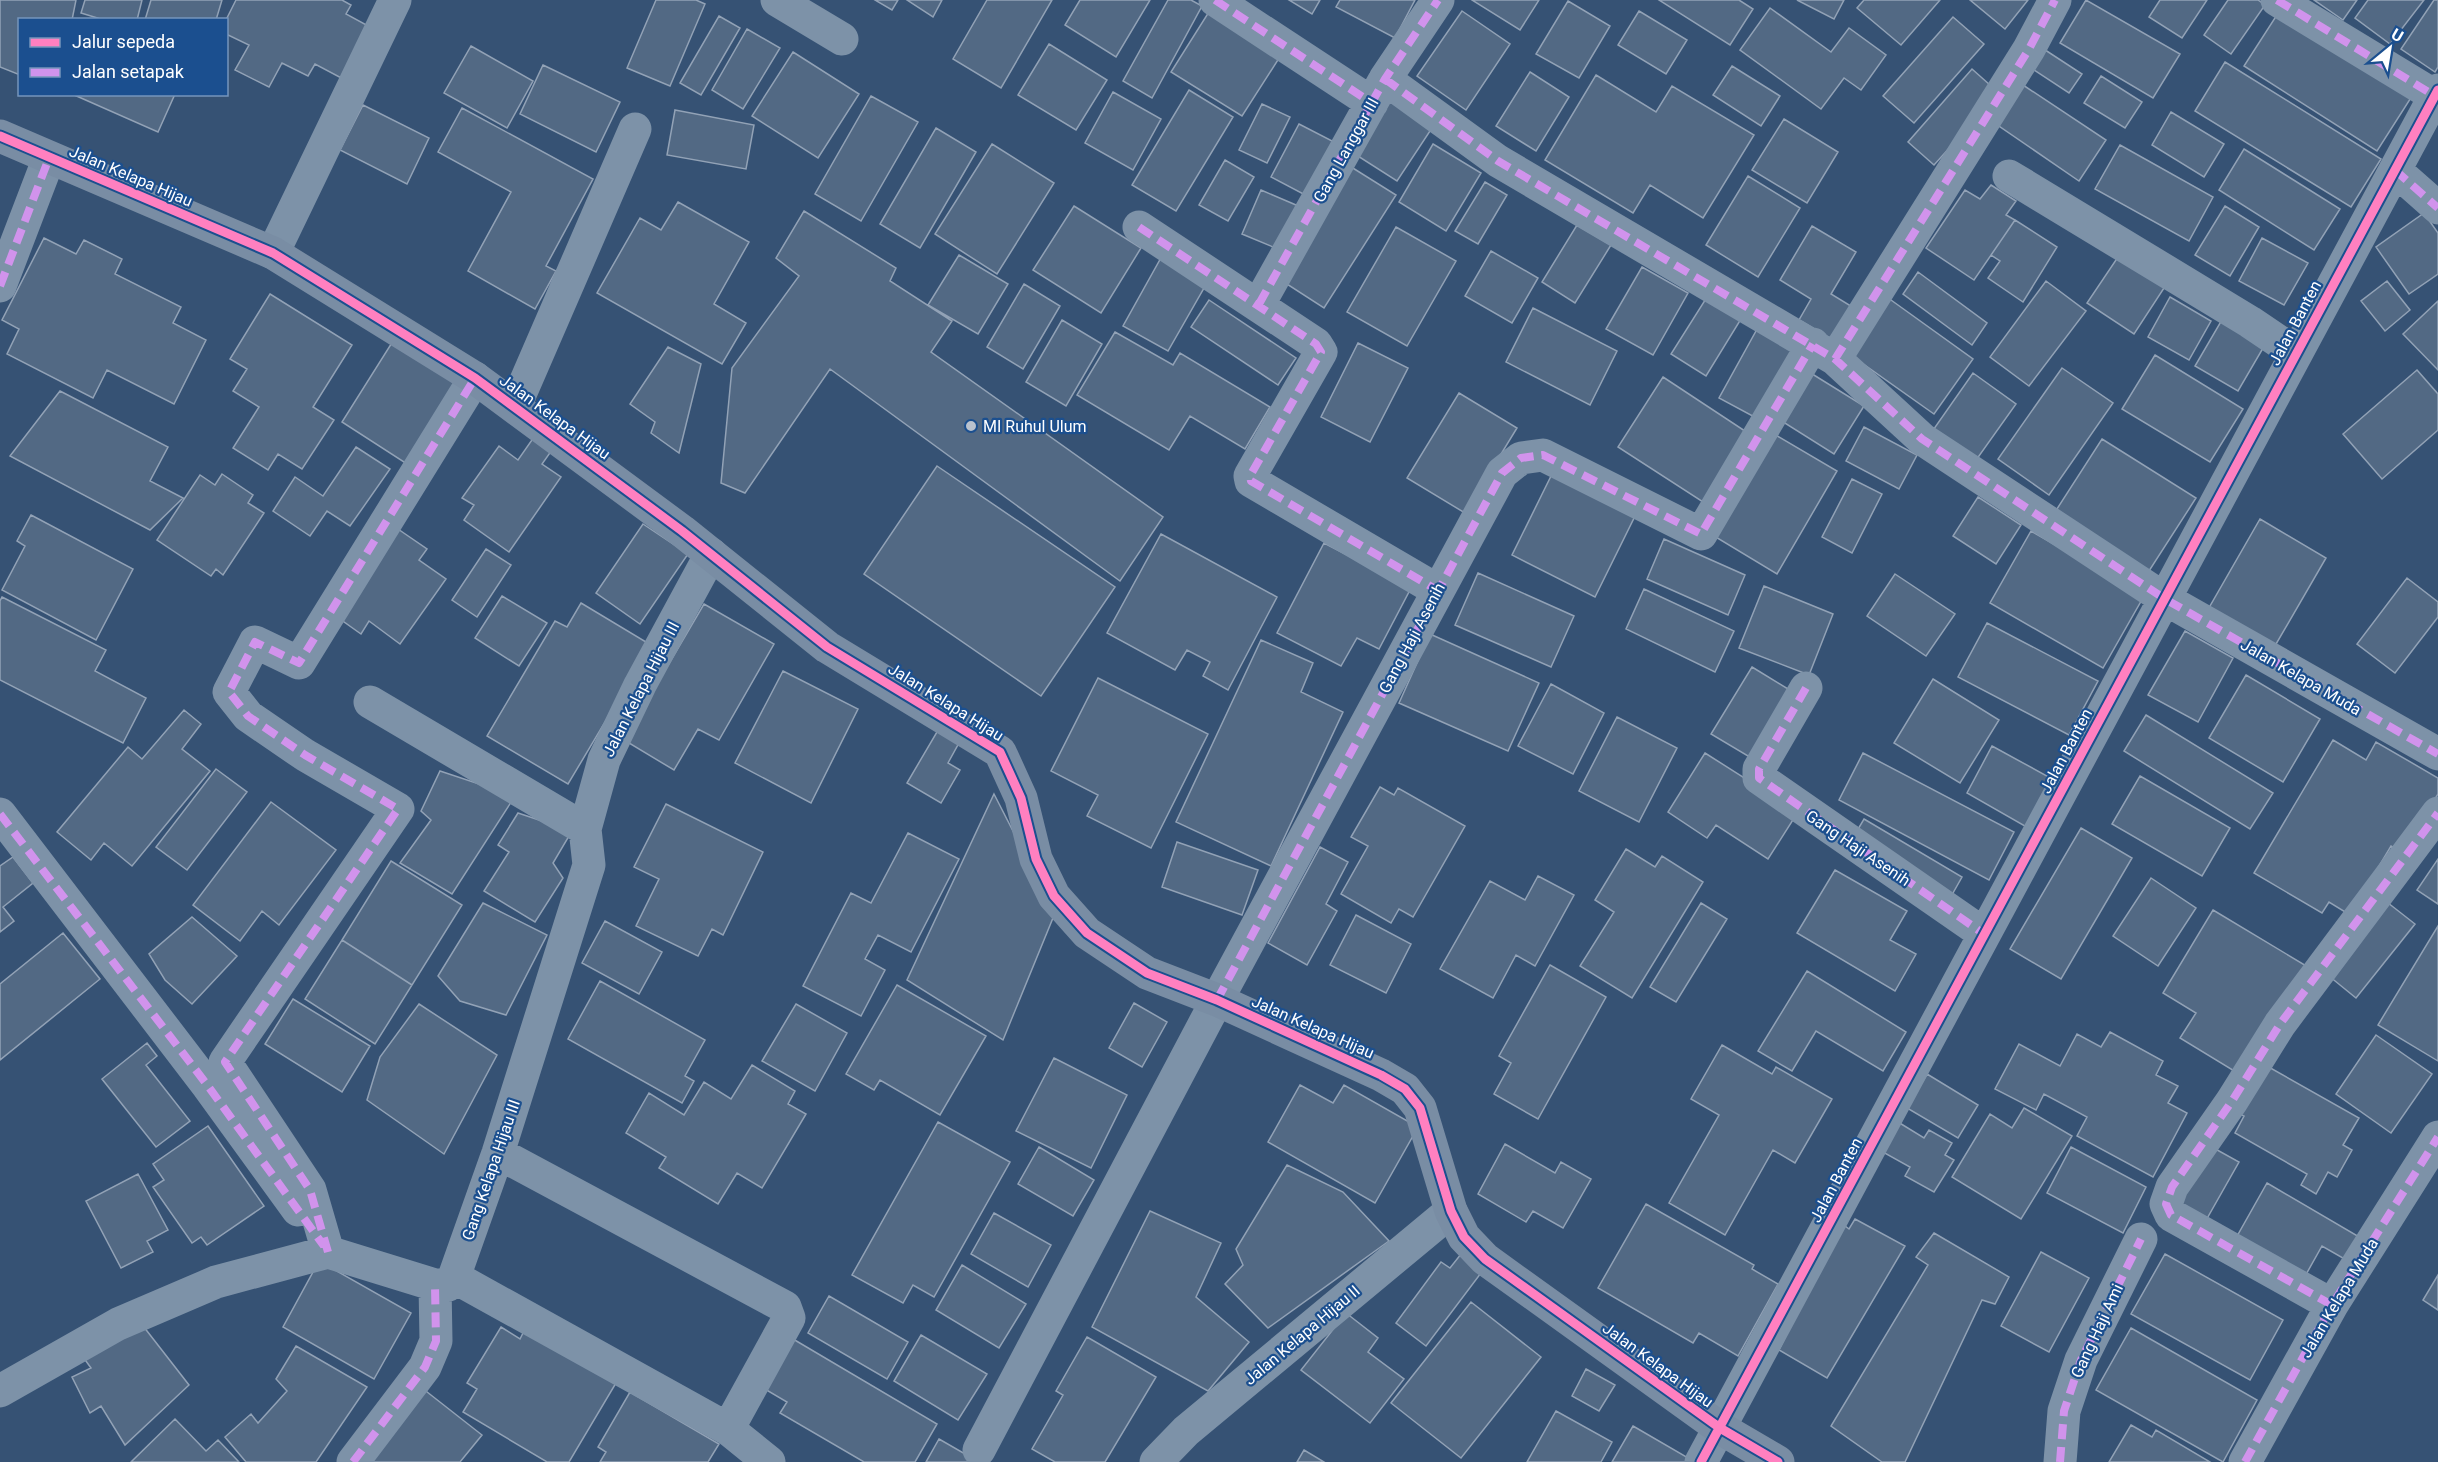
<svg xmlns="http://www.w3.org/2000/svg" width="2438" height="1462" viewBox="0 0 2438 1462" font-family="Roboto,sans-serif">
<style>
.building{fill:#526984;stroke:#92a2b6;stroke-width:1.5}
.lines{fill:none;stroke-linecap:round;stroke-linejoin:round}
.street{stroke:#7d92a8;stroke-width:33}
.secondary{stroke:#798da4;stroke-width:33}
.quiet{stroke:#d193ec;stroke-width:8;stroke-dasharray:15 8;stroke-linecap:butt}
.cycleway-casing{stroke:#1b4f8f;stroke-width:13}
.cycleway{stroke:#ff80c0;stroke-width:9}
.poi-dot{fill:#b9c2ce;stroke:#1b4f8f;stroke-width:2}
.labels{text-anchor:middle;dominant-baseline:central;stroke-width:4.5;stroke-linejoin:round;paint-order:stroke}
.street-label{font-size:16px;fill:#fff;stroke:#1b4f8f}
.poi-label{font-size:16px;fill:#fff;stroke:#1b4f8f;text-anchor:start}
</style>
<rect width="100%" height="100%" fill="#365274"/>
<!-- building -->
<path class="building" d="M0,0H76L72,20H20V75L0,67Z
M85,0H142L137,20H104L81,13Z
M151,0H222L216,20H145Z
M236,0H342L351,5L346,14L372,28L345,80L315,64L308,76L282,63L269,87L235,70L249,45L226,34V20Z
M656,0H696L705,4L670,86L627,68Z
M875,0H898L892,10Z
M907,0H942L933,17Z
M987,0H1052L1001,88L953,59Z
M1080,0H1150L1116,57L1065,25Z
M1168,0H1191L1202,6L1152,98L1123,81Z
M1289,0H1320L1312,14Z
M1340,0H1415L1395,38L1336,7Z
M1472,0H1539L1520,30Z
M1659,0H1739L1753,9L1730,45Z
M1797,0H1844L1834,19Z
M1864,0H1940L1901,45L1857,8Z
M1970,0H2028L2005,29Z
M2086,0L2180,54L2153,98L2060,43Z
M2160,0H2207L2182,38L2149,17Z
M2228,0H2258L2265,5L2231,54L2204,35Z
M2314,0H2357L2343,20Z
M2368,0H2424L2390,44L2355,18Z
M2434,0H2438V67L2435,72L2401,49Z
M1568,1L1610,26L1579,78L1536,54Z
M1212,7L1283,52L1242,116L1171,72Z
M2282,7L2414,93L2377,151L2244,66Z
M1770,8L1831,52L1849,28L1886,55L1861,90L1844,78L1821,109L1740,50Z
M1462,11L1510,44L1466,110L1417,76Z
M1639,11L1687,40L1666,74L1618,45Z
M719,16L740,28L701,95L680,83Z
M1953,17L1984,44L1914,123L1883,96Z
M747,29L780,48L743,109L712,90Z
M1049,44L1107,80L1076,130L1018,95Z
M2036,44L2082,74L2069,93L2025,64Z
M471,46L533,81L507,128L444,93Z
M793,52L859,94L818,158L752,116Z
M2225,62L2381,159L2351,207L2195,111Z
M543,65L620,102L596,152L520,114Z
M1732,66L1780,96L1761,126L1713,95Z
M1972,69L1999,93L1934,165L1908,142Z
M1530,72L1569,97L1536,151L1496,126Z
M1596,75L1656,112L1672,86L1754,135L1703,218L1650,185L1633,213L1545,160Z
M2101,76L2142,102L2125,128L2084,103Z
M2023,85L2106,140L2079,181L1996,124Z
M1189,90L1233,117L1176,211L1132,185Z
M1113,92L1161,119L1133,170L1085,143Z
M72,94H175L158,132Z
M871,96L918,122L861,221L815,194Z
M1384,97L1432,128L1397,181L1350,151Z
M1262,104L1290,117L1267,163L1239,150Z
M363,105L429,138L407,184L340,150Z
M462,108L593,179L546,266L556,271L535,309L468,271L511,192L438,152Z
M675,110L754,125L746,169L667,155Z
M2171,112L2224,144L2204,177L2152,145Z
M1784,119L1838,152L1807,203L1752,170Z
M1299,124L1338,144L1309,197L1271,177Z
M936,128L976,152L920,248L880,224Z
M992,144L1054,183L997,274L935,234Z
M1433,144L1481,173L1446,231L1399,202Z
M2120,145L2213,197L2189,241L2095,189Z
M2244,149L2340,209L2314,250L2219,190Z
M1225,160L1254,177L1228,221L1199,205Z
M1348,165L1396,195L1324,308L1276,277Z
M1748,176L1800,208L1758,277L1706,245Z
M1485,182L1507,195L1478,244L1455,231Z
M1991,185L2016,201L2006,215L2015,220L1974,280L1926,248L1965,190L1980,199Z
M1261,190L1303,208L1285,252L1242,234Z
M678,202L749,242L714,304L746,323L722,364L597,293L640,218L661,230Z
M1074,206L1141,248L1101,313L1033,270Z
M2225,206L2259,227L2230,276L2195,255Z
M804,211L896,268L890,281L952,321L931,352L1163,517L1120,581L830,369L745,493L721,483L732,368L799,276L776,258Z
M2424,213L2438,233V274L2409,294L2376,247Z
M2015,220L2057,247L2023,302L1988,278L2000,261L1991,255Z
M1577,225L1611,245L1575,303L1542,282Z
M1812,226L1856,252L1831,294L1859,311L1840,344L1799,320L1811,299L1780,280Z
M1396,227L1456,261L1407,346L1347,312Z
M44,238L76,254L84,240L122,259L115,274L181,307L173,323L206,340L174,404L107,370L93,398L7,354L19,329L2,320Z
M2262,238L2308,263L2284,305L2239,281Z
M1491,251L1538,278L1512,323L1465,296Z
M2120,254L2166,285L2134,334L2087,303Z
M959,255L1008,284L978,334L928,305Z
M1162,256L1208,281L1168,351L1123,326Z
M1642,267L1688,293L1653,355L1606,329Z
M1918,272L1987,323L1972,345L1903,294Z
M2046,281L2086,311L2029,386L1990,357Z
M2387,281L2410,310L2385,331L2361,301Z
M1024,284L1060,306L1023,369L987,347Z
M270,294L352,345L313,407L334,420L302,469L278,454L268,470L233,448L259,407L233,391L247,369L230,359Z
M1884,295L1973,359L1934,414L1845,351Z
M1707,297L1741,319L1706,376L1671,354Z
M2170,297L2211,321L2189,360L2148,337Z
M1209,300L1296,358L1278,385L1191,327Z
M2438,301V370L2403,334Z
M1533,308L1617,351L1590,405L1506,362Z
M2223,318L2266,343L2238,391L2195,366Z
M1062,320L1102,344L1066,406L1026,382Z
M1761,322L1802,344L1760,420L1719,398Z
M1115,332L1173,365L1180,353L1270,407L1245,449L1190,416L1169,450L1077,395Z
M393,341L459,383L407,464L342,422Z
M1358,343L1408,368L1370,442L1321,417Z
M668,347L701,364L679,453L651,433L655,422L630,404Z
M2155,355L2243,409L2210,462L2122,409Z
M2062,368L2113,403L2049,495L1998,459Z
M2417,370L2438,394V430L2382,479L2343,434Z
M1809,372L1864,406L1834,454L1780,420Z
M1973,373L2016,404L1974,463L1931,433Z
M1663,377L1748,433L1703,502L1618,447Z
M60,391L168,447L150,481L183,498L150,530L10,456Z
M1459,393L1517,428L1465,513L1407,478Z
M1864,427L1917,455L1899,489L1846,461Z
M1774,434L1837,471L1777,574L1714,536Z
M534,437L552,450L542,464L561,477L509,552L464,520L474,505L462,498L499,446L518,460Z
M2102,439L2196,498L2149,571L2055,512Z
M356,447L390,469L350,526L327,511L310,536L273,511L295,477L323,496Z
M937,466L1115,587L1041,696L864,574Z
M1555,468L1638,510L1595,597L1512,555Z
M222,474L253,495L248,503L264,513L223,575L216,569L211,576L157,540L200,475L215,485Z
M1852,479L1882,494L1852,553L1822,537Z
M1978,497L2021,525L1996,564L1953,536Z
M31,515L133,569L96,640L2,590L25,546L17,541Z
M2260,519L2326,558L2272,651L2206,613Z
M643,524L688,554L640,624L596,593Z
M395,527L427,549L419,560L446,579L400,644L369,621L361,634L333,614Z
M2031,531L2144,596L2103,668L1990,603Z
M1161,534L1277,597L1228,690L1203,676L1210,662L1187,650L1175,670L1107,633Z
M1664,539L1745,575L1728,615L1647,579Z
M1324,543L1411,588L1379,649L1357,638L1341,666L1277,633Z
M486,549L511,565L477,617L452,600Z
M1478,573L1574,616L1551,667L1455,625Z
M1895,574L1955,614L1926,656L1867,616Z
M2407,578L2438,602V617L2395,673L2357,644Z
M1764,586L1833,614L1809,675L1739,648Z
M1644,589L1734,631L1715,672L1626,629Z
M502,596L547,623L519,666L475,638Z
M2,597L106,650L95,671L146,698L123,743L0,680V601Z
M581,603L651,645L568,784L487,736L555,621L567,627Z
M704,604L774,644L719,740L698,729L674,770L624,740Z
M1987,623L2098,681L2069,735L1958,677Z
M2185,631L2233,658L2198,722L2148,695Z
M1430,634L1539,683L1508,751L1399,703Z
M1261,640L1313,663L1301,692L1343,712L1271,866L1176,822Z
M1752,667L1798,695L1758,762L1711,734Z
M783,671L858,709L811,803L735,763Z
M2246,675L2320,719L2283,782L2209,738Z
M1098,678L1208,734L1151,848L1087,816L1098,795L1051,771Z
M1933,679L1999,720L1960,783L1894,743Z
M1551,684L1604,713L1573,774L1518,746Z
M184,710L201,724L182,749L210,771L132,866L104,843L91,860L57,832L128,747L142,759Z
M2146,715L2273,793L2250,829L2124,751Z
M1617,717L1677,748L1639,822L1579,791Z
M944,720L965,732L948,763L960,770L941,803L907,783Z
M2333,740L2366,760L2376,742L2438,778V794L2403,853L2391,846L2350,915L2329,902L2322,913L2254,873Z
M1992,746L2056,781L2030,829L1967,793Z
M1705,753L1798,812L1768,859L1716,825L1707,838L1668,812Z
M1863,753L2014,832L1989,880L1839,800Z
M216,769L247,792L187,870L156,847Z
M440,771L515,796L452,894L400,863L431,820L421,811Z
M2140,776L2230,828L2202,876L2112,824Z
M1380,787L1394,795L1398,788L1465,826L1413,917L1399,909L1391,923L1341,894L1368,846L1351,837Z
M994,794L1055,913L1003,1040L907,980Z
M271,802L336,850L279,925L262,911L240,941L193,905Z
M666,804L763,852L723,935L712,929L698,956L636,926L659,879L634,867Z
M518,813L572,831L553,863L563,878L535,922L484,891L509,852L498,845Z
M1864,819L1962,877L1949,900L1851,841Z
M2081,828L2132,858L2061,979L2010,949Z
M908,833L959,859L911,952L878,935L865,959L885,970L861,1016L803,986L851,893L871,903Z
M1177,842L1258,870L1242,915L1162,887Z
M1320,847L1348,862L1326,904L1337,911L1307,965L1268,943Z
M1626,849L1655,867L1662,856L1703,882L1632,998L1580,966L1614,912L1595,900Z
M13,857L33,883L3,907L14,921L0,932V866Z
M2438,859V904L2417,890Z
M391,861L462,905L412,985L342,940Z
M1835,870L1907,911L1890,940L1916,954L1895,991L1797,933Z
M1538,876L1574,895L1535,966L1516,955L1493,998L1440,969L1490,881L1525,900Z
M2151,878L2196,908L2158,966L2113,936Z
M2383,899L2415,924L2356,998L2324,972Z
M483,903L547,935L506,1015L460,1001L438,976Z
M1701,903L1727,919L1676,1002L1650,987Z
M2213,910L2308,967L2244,1077L2180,1038L2196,1013L2163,993Z
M1356,915L1411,944L1386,993L1330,965Z
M192,917L237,956L192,1004L165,980L149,954Z
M605,921L662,952L639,994L582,963Z
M2438,926V1061L2378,1025Z
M63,933L100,979L0,1060V984Z
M342,940L412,985L375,1044L305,999Z
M1550,965L1606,997L1538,1119L1494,1094L1511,1063L1499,1056Z
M1807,971L1906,1032L1883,1071L1816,1031L1792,1071L1758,1051Z
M600,981L705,1040L685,1076L694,1081L682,1103L568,1039Z
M897,985L986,1036L940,1115L880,1080L874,1090L846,1074Z
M293,999L370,1046L342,1092L265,1044Z
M1134,1003L1167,1022L1142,1067L1109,1048Z
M419,1004L497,1055L444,1154L367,1100L380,1057Z
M796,1004L847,1033L815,1091L762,1061Z
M2110,1032L2163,1061L2156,1075L2178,1086L2168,1103L2187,1113L2153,1177L2077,1136L2087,1117L2044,1094L2036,1110L1995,1089L2019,1044L2060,1066L2077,1034L2101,1047Z
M2376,1035L2432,1074L2391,1133L2336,1094Z
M147,1043L157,1056L146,1065L190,1121L156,1147L102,1079Z
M1722,1045L1772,1074L1776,1067L1832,1099L1795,1163L1773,1150L1725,1235L1669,1203L1719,1115L1691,1099Z
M1054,1058L1127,1095L1091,1168L1016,1131Z
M2258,1061L2359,1118L2343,1145L2352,1150L2337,1177L2328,1172L2316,1194L2301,1185L2307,1174L2235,1133L2244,1116L2231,1110Z
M752,1065L795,1091L788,1104L806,1114L762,1188L737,1173L718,1204L659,1168L666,1157L626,1133L649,1093L684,1115L704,1082L731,1099Z
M1927,1074L1978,1105L1958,1138L1907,1108Z
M1300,1085L1333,1103L1344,1085L1418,1127L1375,1203L1268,1142Z
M2024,1108L2072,1136L2021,1219L1952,1177L1990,1114L2012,1128Z
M938,1122L1010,1162L934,1297L913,1285L903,1303L852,1275Z
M1898,1122L1924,1138L1929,1130L1952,1143L1945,1155L1954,1160L1934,1192L1905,1176L1910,1167L1881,1151Z
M208,1126L264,1206L207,1245L201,1237L192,1243L153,1187L164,1180L153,1164Z
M1505,1144L1555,1173L1561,1162L1591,1179L1563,1228L1533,1211L1526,1222L1478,1194Z
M2210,1146L2239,1162L2205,1222L2176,1206Z
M1039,1147L1094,1180L1073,1216L1018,1184Z
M2071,1147L2146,1187L2123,1233L2047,1193Z
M1287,1165L1343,1192L1389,1241L1268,1328L1225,1284L1243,1265L1236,1249Z
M138,1174L168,1230L147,1241L153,1252L121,1268L86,1201Z
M2267,1183L2361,1238L2348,1261L2322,1246L2304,1278L2236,1238Z
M1646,1204L1754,1265L1752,1269L1778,1284L1738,1356L1699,1333L1693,1343L1598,1288Z
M1150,1211L1221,1243L1196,1297L1249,1342L1208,1391L1092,1327Z
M994,1213L1051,1245L1028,1287L971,1254Z
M1855,1219L1905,1246L1827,1378L1779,1350L1841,1223L1849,1229Z
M1934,1233L2009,1277L1995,1304L1982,1300L1905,1462H1882L1831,1426L1928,1265L1916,1257Z
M1465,1249L1487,1265L1426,1346L1396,1323L1441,1262L1450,1268Z
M2041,1252L2089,1278L2049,1352L2001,1326Z
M2165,1254L2283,1320L2250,1380L2131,1314Z
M319,1261L411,1313L374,1379L283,1327Z
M962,1265L1026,1304L999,1348L936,1310Z
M2438,1275V1310L2423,1300Z
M829,1296L908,1342L887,1379L808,1333Z
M1471,1302L1541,1357L1461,1458L1391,1403Z
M1346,1313L1378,1338L1368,1352L1404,1379L1370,1423L1301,1370Z
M140,1322L189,1385L125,1445L101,1406L90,1413L72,1377L91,1368L83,1357Z
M501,1327L520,1339L525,1329L616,1383L569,1462H547L463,1412L477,1389L467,1383Z
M2131,1328L2257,1400L2223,1462L2096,1390Z
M921,1335L987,1374L958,1420L894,1381Z
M1087,1337L1156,1377L1105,1462H1055L1032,1449L1063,1395L1056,1391Z
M793,1339L937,1424L915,1462H864L780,1413L787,1402L763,1388Z
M296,1346L367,1387L316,1462H246L225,1437L251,1414L258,1423L287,1391L276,1379Z
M1586,1369L1615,1385L1599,1411L1572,1396Z
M422,1388L482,1435L460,1462H364Z
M630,1392L719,1444L708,1462H600L606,1452L598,1447Z
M1556,1411L1612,1442L1601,1462H1527Z
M175,1419L206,1451L218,1440L239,1462H131Z
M2131,1425L2152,1437L2156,1430L2210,1462H2109Z
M1633,1426L1690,1459L1689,1462H1612Z
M939,1439L979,1462H926Z
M1304,1450L1324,1462H1297Z"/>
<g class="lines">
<!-- street -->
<path class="street" d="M777,0L842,39
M1215,0L1372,103
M2277,0L2435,96
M1385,79L1498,161L1835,359L1922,439L2165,599L2438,754
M2395,170L2438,208
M2009,176L2250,322L2296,353
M1139,227L1316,344L1321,352L1250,476L1251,481L1437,590
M273,253L395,0
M0,286L49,158
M1259,304L1385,79L1438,0
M1835,359L2029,49L2055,0
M515,406L635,129
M1806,688L1759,769V778L1984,934
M370,702L585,829
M0,814L208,1086L298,1210
M498,1153L785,1307L789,1318L728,1429
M328,1252L310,1190L225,1062L398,809L305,755L248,716L229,692L255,642L299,663L475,378
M454,1277L728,1429L769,1462
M2332,1305L2171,1215L2166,1204L2172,1187L2232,1101L2280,1024L2438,813
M0,1391L118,1324L216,1282L328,1252L435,1285H448L454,1277L498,1153L589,865L585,829L604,760L640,685L711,554
M979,1450L1217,1000L1502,473L1521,458L1543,455L1701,534L1813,344
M353,1462L425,1367L436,1341L435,1285
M1156,1462L1186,1431L1451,1211
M1701,1462L2438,90
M2060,1462L2064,1411L2081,1360L2141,1239
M2245,1462L2332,1305L2438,1137"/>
<!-- secondary -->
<path class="secondary" d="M0,136L273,253L475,378L682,531L827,647L1000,752L1021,798L1036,859L1054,896L1087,933L1147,973L1217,1000L1381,1075L1405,1089L1420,1108L1451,1211L1464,1237L1485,1259L1720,1428L1778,1462"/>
<!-- quiet -->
<path class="quiet" d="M1215,0L1372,103
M2277,0L2435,96
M1385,79L1498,161L1835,359L1922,439L2165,599L2438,754
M2395,170L2438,208
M1139,227L1316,344L1321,352L1250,476L1251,481L1437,590
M0,286L49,158
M1259,304L1385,79L1438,0
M1835,359L2029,49L2055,0
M1806,688L1759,769V778L1984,934
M0,814L208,1086L324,1246
M1217,1000L1502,473L1521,458L1543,455L1701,534L1813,344
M328,1252L310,1190L225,1062L398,809L305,755L248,716L229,692L255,642L299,663L475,378
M2332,1305L2171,1215L2166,1204L2172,1187L2232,1101L2280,1024L2438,813
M353,1462L425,1367L436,1341L435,1285
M2060,1462L2064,1411L2081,1360L2141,1239
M2245,1462L2332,1305L2438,1137"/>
<defs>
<path id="cycleway" d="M0,136L273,253L475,378L682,531L827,647L1000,752L1021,798L1036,859L1054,896L1087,933L1147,973L1217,1000L1381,1075L1405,1089L1420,1108L1451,1211L1464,1237L1485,1259L1720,1428L1778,1462
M1701,1462L2438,90"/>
</defs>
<!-- cycleway casing -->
<use href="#cycleway" class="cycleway-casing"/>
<!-- cycleway -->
<use href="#cycleway" class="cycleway"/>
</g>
<!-- markers -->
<circle class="poi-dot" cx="971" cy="426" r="6"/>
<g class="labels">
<!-- street labels -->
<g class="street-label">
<text transform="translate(1346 150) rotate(-61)">Gang Langgar III</text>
<text transform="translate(131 176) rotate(23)">Jalan Kelapa Hijau</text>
<text transform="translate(2295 323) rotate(-62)">Jalan Banten</text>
<text transform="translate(555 417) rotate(36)">Jalan Kelapa Hijau</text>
<text transform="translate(1412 638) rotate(-62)">Gang Haji Asenih</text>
<text transform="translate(2301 677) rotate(30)">Jalan Kelapa Muda</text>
<text transform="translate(641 689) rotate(-63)">Jalan Kelapa Hijau III</text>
<text transform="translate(946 702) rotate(32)">Jalan Kelapa Hijau</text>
<text transform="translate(2066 751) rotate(-62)">Jalan Banten</text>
<text transform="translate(1858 848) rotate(34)">Gang Haji Asenih</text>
<text transform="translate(1313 1027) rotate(24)">Jalan Kelapa Hijau</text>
<text transform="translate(491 1170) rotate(-71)">Gang Kelapa Hijau III</text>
<text transform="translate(1836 1180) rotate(-62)">Jalan Banten</text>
<text transform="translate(2339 1298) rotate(-59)">Jalan Kelapa Muda</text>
<text transform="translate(2097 1331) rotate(-65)">Gang Haji Ami</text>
<text transform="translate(1302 1335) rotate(-40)">Jalan Kelapa Hijau II</text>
<text transform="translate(1658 1365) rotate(36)">Jalan Kelapa Hijau</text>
</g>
<!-- poi labels -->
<g class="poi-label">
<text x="983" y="426">MI Ruhul Ulum</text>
</g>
</g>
<!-- legend -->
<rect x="18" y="18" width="210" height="78" fill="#1b4f8f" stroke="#7695bc" stroke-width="1.5"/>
<rect x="30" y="38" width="30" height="9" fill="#ff80c0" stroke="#7695bc" stroke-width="1.5"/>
<text x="72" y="48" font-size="18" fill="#ffffff">Jalur sepeda</text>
<rect x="30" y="68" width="30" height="9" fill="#d193ec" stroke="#7695bc" stroke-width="1.5"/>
<text x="72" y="78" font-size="18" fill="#ffffff">Jalan setapak</text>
<!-- north arrow -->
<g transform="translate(2390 48) rotate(30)" stroke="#1b4f8f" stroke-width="4.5" paint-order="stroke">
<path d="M0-4.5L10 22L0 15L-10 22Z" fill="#ffffff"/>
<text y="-9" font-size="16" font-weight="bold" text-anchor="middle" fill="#ffffff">U</text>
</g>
</svg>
